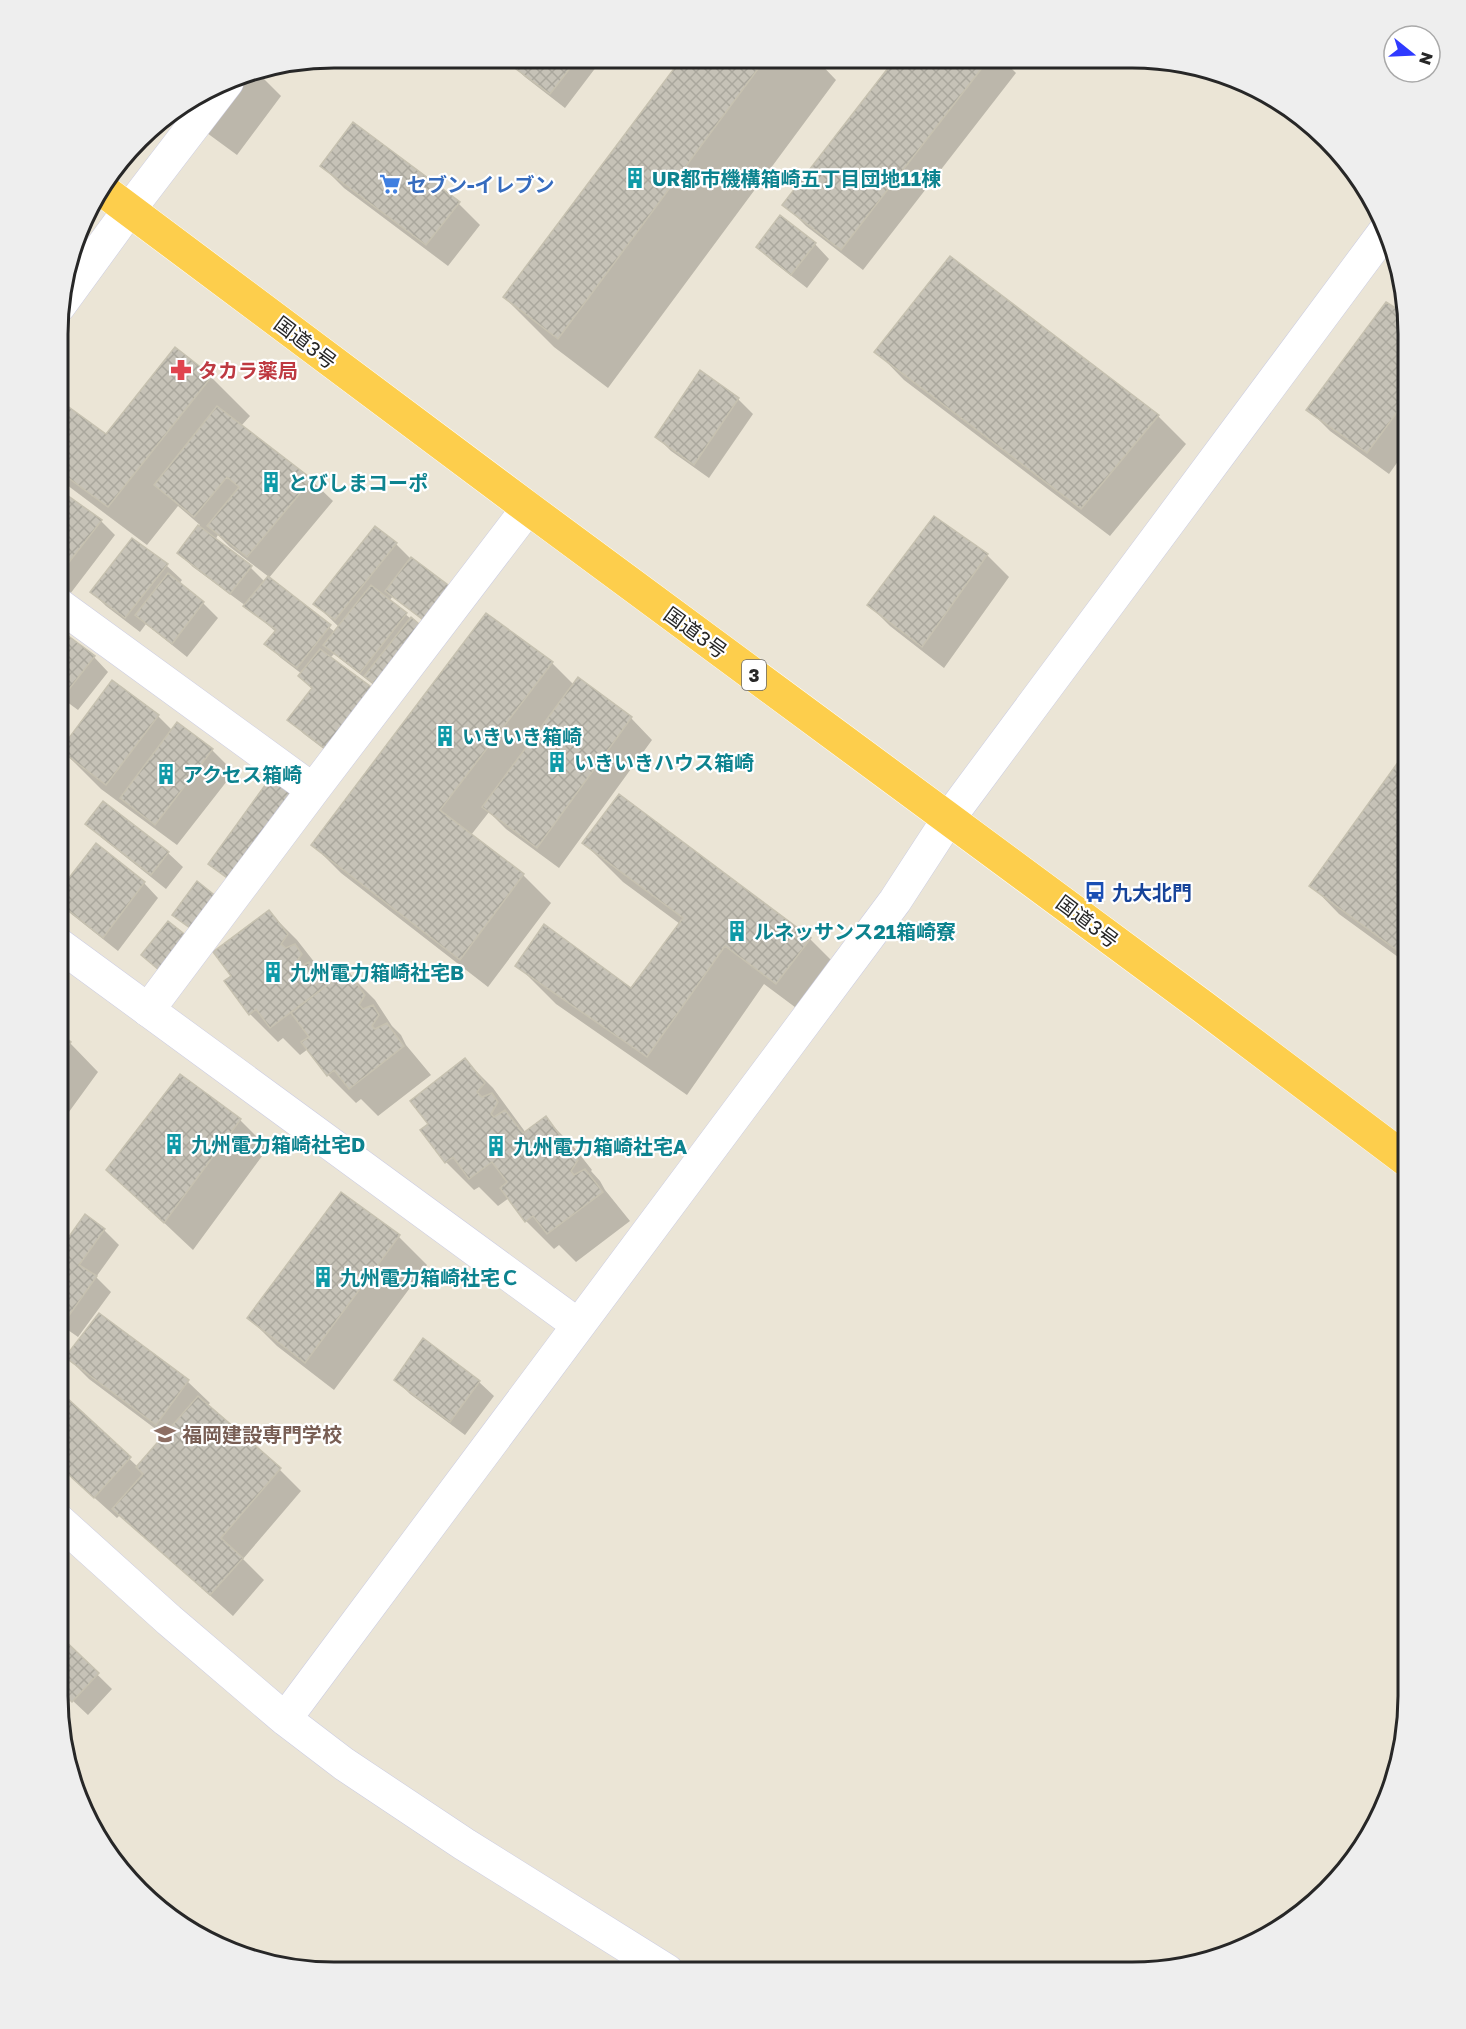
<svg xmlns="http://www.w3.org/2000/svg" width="1466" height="2029" viewBox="0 0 1466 2029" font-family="'Golos Text','Noto Sans JP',sans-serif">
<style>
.shadow{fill:#0003;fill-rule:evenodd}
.building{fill:url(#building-cross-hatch);stroke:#c6c1b0;stroke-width:1.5}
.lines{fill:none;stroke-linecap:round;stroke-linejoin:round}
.minor-casing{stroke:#cccde2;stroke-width:34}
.tertiary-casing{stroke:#cccde2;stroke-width:34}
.trunk-casing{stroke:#fff;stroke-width:34}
.minor{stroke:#fff;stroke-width:33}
.tertiary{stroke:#fff;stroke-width:33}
.trunk{stroke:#fdce4c;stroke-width:33}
.labels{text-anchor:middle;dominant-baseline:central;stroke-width:4.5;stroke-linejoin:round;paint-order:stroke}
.shield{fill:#fff;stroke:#686868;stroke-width:1.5}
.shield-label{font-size:18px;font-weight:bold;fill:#272727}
.culture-label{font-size:20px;font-weight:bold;fill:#0d838f;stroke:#fff;text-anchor:start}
.shop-label{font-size:20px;font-weight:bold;fill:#366cbe;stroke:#fff;text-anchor:start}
.street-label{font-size:20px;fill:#272727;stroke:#fff}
.health-label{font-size:20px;font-weight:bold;fill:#be3a42;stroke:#fff;text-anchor:start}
.transit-label{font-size:20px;font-weight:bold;fill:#164399;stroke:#fff;text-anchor:start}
.education-label{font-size:20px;font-weight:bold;fill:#785e54;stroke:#fff;text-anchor:start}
.rim{fill:none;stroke:#272727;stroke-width:3}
</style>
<defs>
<pattern id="building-cross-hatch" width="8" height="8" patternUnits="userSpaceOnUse" patternTransform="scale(1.5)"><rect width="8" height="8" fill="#c6c2b7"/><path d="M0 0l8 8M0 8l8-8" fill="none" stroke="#aaa79d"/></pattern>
</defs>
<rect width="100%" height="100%" fill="#ebe5d6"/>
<!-- shadow -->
<path class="shadow" d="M514,58H603L565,108L525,77L510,63Z
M684,58H815L836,80L608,388L554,347L504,297Z
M897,59H1002L1016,73L863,270L806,226L784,204Z
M255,70L281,96L237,155L177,111L244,72Z
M322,166L459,204L480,225L448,266L344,188Z
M815,244L829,259L807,288L772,261L758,247Z
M1409,333V446L1389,474L1330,431L1308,409Z
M876,351L1158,416L1186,444L1110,536L904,380Z
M700,372L738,399L753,414L709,478L671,451L657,437Z
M211,377L250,416L241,426L311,480L333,501L268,579L335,632L339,627L315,604L396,544L411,559L445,638L393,596L389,601L410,618L375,686L334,654L330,658L346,766L304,734L289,720L313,690L300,676L302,674L281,658L266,644L276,632L246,606L193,567L179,553L200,525L178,506L147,545L59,479V402L106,436ZM218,535L230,547L269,577L265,582L251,568L215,540Z
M59,494L101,521L115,535L70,594L59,586Z
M935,518L987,555L1009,577L944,668L890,626L869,605Z
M133,540L167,566L182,580L179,584L203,603L218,618L187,657L146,624L140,632L106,606L92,592Z
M68,638L94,657L108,672L78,710L59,696V649Z
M552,663L574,685L631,718L652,740L559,868L506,829L489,812L471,835L523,875L551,903L488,987L341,873L313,845Z
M59,713L66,720L59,729Z
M158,716L173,731L178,724L212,750L234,772L177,845L101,789L62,750Z
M1409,750V965L1339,914L1311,885Z
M619,796L810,939L849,978L815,1022L764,984L687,1095L556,1004L517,965L631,990L680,924L623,882L584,843Z
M87,824L168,853L183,867L166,889L102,838Z
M144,883L158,898L118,951L70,913L58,901Z
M269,912L297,940L315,963L314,965L331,985L347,972L375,1000L392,1026L401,1035L406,1045L431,1075L378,1116L361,1099L356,1103L328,1075L308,1049L300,1055L283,1038L278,1042L250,1014L233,976Z
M58,1034L70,1043L98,1072L58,1127Z
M465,1060L493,1088L526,1133L545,1118L573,1146L592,1170L591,1171L600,1181L605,1190L630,1221L576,1262L559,1245L554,1249L526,1221L509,1198L498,1206L479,1187L474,1190L446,1162L422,1130L430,1125Z
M240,1120L268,1148L193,1250L108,1170Z
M104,1230L119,1245L96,1277L111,1292L78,1337L58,1323V1253Z
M399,1237L427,1265L334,1390L277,1346L249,1318Z
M100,1315L188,1382L210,1403L207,1406L280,1470L301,1491L243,1559L264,1580L233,1616L120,1515L117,1518L57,1464L58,1408L66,1399L138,1467L165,1436L89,1379L67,1357Z
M424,1340L479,1382L494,1396L465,1435L410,1394L396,1380Z
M58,1636L112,1689L88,1715L57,1686Z"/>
<!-- building -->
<path class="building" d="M512,58H578L550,94L508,63Z
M682,58H766L558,339L503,297Z
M895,59H989L841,250L782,205Z
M353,122L460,202L426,245L320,166Z
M780,215L816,243L791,275L756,247Z
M950,256L1159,415L1081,509L874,352Z
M1386,302L1405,314L1409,333V396L1367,453L1306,410Z
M175,347L212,376L108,507L59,471V400L106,434Z
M700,370L739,398L694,465L655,437Z
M217,406L312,479L247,557L207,526L239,487L227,477L194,517L154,485Z
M60,490L102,520L59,575V491Z
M934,516L988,554L922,647L867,605Z
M198,525L252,566L230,594L177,553Z
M375,526L397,543L335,620L313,604Z
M132,538L168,564L125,618L90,592Z
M411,557L456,591L430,625L385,591Z
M168,573L204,602L172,644L135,615Z
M268,576L331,625L297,668L264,644L276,630L243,606Z
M371,585L407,613L360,673L323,645Z
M486,613L553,662L440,810L524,874L460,960L311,845Z
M411,617L426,630L381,688L364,676Z
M67,635L95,656L63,697L59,694V646Z
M320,649L378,692L331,753L287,720L312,688L298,676Z
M578,677L632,717L537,848L482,807Z
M112,680L159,715L106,785L60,750Z
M177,722L213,749L155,825L120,798Z
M1409,747V959L1309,886Z
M271,777L298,797L234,883L208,864Z
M619,794L811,938L776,984L725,946L647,1057L515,966L544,924L631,988L683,918L582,843Z
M103,801L169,852L151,875L85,824Z
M96,843L145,882L103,938L58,902V892Z
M197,881L222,901L197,933L172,915Z
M269,910L288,934L281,944L286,948L295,944L302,954L294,965L298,968L309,962L327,985L270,1028L256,1009L249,1015L224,981L231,976L213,952Z
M168,921L193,941L166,976L141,955Z
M347,970L365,995L359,1005L363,1009L373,1005L379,1015L372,1026L375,1029L387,1023L404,1046L349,1089L334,1070L327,1076L301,1042L309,1037L291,1013Z
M58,1032L71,1042L58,1061Z
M465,1058L485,1083L477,1092L482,1097L492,1093L498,1102L491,1114L494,1117L505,1110L523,1133L546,1116L564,1141L557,1151L562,1155L572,1151L578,1160L571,1171L574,1175L585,1169L603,1192L547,1234L533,1216L525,1222L500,1188L507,1182L492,1162L469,1179L453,1157L445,1163L420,1130L428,1124L410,1101Z
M180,1074L241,1119L164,1223L106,1170Z
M341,1192L400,1235L305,1363L247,1318Z
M85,1214L105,1229L79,1265L97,1276L63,1324L58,1320V1252Z
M99,1313L189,1380L156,1425L65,1357Z
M423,1338L480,1381L450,1422L394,1380Z
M198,1396L281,1468L221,1538L243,1558L210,1595L112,1509L143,1474L136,1467Z
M66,1397L131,1457L94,1498L57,1464L58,1406Z
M58,1634L99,1673L72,1702L57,1688Z"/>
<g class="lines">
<defs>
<path id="minor" d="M59,605L313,790
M148,1010L313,790L528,508"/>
<path id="tertiary" d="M59,306L129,210L227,82
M58,944L578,1325
M57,1519L169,1620L285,1719L344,1764L464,1844L667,1971
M285,1719L895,901L949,818L1385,231"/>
<path id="trunk" d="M100,188L528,508L1202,1006L1409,1162"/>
</defs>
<!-- minor casing -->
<use href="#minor" class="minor-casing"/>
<!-- tertiary casing -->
<use href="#tertiary" class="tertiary-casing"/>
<!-- trunk casing -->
<use href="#trunk" class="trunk-casing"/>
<!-- minor -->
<use href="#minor" class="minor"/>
<!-- tertiary -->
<use href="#tertiary" class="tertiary"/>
<!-- trunk -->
<use href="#trunk" class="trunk"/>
</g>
<!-- icons -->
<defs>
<symbol id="building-bare" viewBox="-9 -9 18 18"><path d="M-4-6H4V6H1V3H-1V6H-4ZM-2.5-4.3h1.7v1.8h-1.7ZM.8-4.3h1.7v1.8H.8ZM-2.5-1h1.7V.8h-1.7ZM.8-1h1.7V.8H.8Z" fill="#0f9aa8" stroke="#fff" stroke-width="2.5" paint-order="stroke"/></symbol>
<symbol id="supermarket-bare" viewBox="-9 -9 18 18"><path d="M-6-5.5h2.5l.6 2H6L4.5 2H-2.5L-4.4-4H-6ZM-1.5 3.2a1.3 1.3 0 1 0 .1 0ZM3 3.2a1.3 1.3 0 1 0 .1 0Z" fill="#3f7fe0" stroke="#fff" stroke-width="2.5" paint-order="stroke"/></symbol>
<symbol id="pharmacy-bare" viewBox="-9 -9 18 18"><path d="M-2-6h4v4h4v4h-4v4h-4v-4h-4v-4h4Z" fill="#e0444e" stroke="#fff" stroke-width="2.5" paint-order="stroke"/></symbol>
<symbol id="bus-bare" viewBox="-9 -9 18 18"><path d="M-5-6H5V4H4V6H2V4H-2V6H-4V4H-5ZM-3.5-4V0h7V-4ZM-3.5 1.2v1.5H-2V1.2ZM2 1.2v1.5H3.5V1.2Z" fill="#1a4fb4" stroke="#fff" stroke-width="2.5" paint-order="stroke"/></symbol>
<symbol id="university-bare" viewBox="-9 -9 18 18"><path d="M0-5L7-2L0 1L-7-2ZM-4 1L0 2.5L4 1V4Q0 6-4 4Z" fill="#8d6e63" stroke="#fff" stroke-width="2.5" paint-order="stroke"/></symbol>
</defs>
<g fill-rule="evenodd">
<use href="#building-bare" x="620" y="163" width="30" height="30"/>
<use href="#supermarket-bare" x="375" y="169" width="30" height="30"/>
<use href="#pharmacy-bare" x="166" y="355" width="30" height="30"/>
<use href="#building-bare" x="256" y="467" width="30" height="30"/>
<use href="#building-bare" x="430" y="721" width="30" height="30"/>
<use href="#building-bare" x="542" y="747" width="30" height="30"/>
<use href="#building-bare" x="151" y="759" width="30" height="30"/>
<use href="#bus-bare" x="1080" y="877" width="30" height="30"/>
<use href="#building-bare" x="722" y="916" width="30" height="30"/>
<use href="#building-bare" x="258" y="957" width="30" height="30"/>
<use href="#building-bare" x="159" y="1129" width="30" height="30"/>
<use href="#building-bare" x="481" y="1131" width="30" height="30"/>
<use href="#building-bare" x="308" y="1262" width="30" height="30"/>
<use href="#university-bare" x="150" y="1419" width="30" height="30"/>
</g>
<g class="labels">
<!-- shield labels -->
<rect class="shield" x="742" y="660" width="24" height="30" rx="4.5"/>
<g class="shield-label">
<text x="754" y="675">3</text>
</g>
<!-- culture labels -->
<g class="culture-label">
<text x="652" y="178">UR都市機構箱崎五丁目団地11棟</text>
<text x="288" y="482">とびしまコーポ</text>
<text x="462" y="736">いきいき箱崎</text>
<text x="574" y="762">いきいきハウス箱崎</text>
<text x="183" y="774">アクセス箱崎</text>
<text x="754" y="931">ルネッサンス21箱崎寮</text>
<text x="290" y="972">九州電力箱崎社宅B</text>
<text x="191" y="1144">九州電力箱崎社宅D</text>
<text x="513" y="1146">九州電力箱崎社宅A</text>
<text x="340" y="1277">九州電力箱崎社宅Ｃ</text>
</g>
<!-- shop labels -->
<g class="shop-label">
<text x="407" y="184">セブン-イレブン</text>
</g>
<!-- street labels -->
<g class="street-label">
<text transform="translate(306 342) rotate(37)">国道3号</text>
<text transform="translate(696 632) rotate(36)">国道3号</text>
<text transform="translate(1088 921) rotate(37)">国道3号</text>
</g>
<!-- health labels -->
<g class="health-label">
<text x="198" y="370">タカラ薬局</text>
</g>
<!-- transit labels -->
<g class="transit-label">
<text x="1112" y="892">九大北門</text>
</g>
<!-- education labels -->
<g class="education-label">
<text x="182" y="1434">福岡建設専門学校</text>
</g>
</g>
<!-- crop -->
<path d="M0 0H1466V2029H0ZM334 68H1132A266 266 0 0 1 1398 334V1696A266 266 0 0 1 1132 1962H334A266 266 0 0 1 68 1696V334A266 266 0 0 1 334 68Z" fill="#eee" fill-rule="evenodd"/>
<path class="rim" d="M334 68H1132A266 266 0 0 1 1398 334V1696A266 266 0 0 1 1132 1962H334A266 266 0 0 1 68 1696V334A266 266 0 0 1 334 68Z"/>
<!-- north arrow -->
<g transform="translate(1412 54) rotate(108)"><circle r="28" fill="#ffffff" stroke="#a9a9a9" stroke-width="1.5"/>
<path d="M0-4.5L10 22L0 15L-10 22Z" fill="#2f3aff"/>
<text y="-9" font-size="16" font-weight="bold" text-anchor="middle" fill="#272727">N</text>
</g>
</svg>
